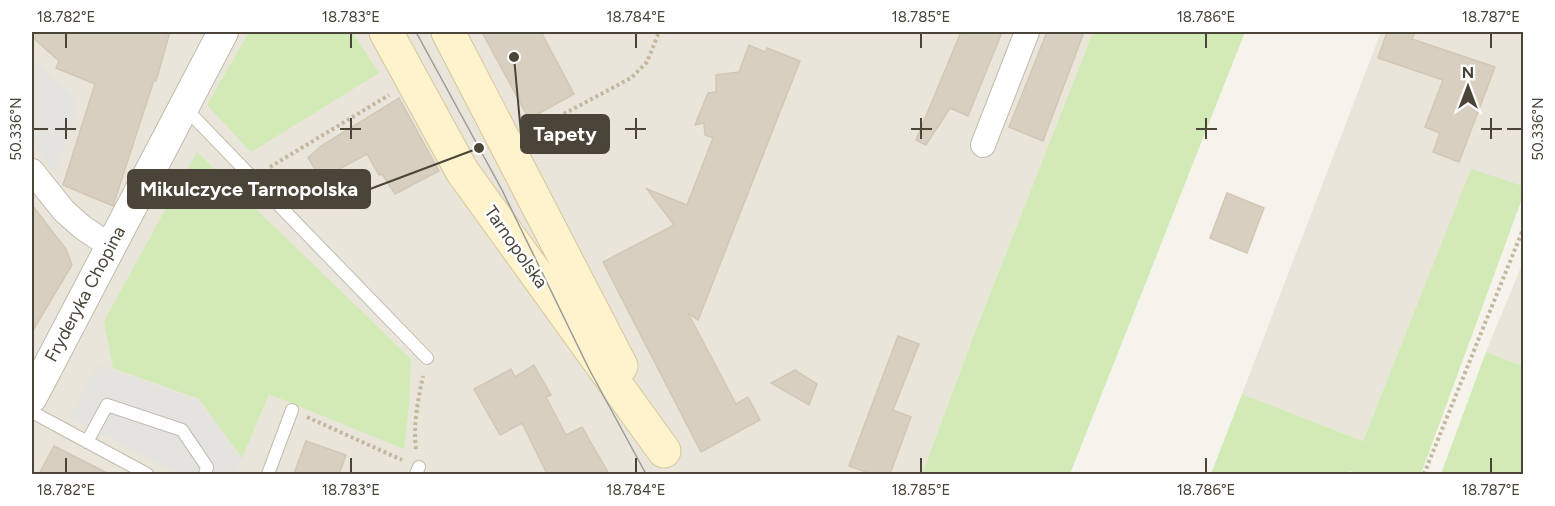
<svg xmlns="http://www.w3.org/2000/svg" width="1555" height="506" viewBox="0 0 1555 506" font-family="Figtree,sans-serif">
<style>
.residential{fill:#eae5da}
.green{fill:#d2eab5}
.parking{fill:#e5e3e0}
.building{fill:#d8cfc1;stroke:#d3c7b4;stroke-width:1.5}
.lines{fill:none;stroke-linecap:round;stroke-linejoin:round}
.service-casing{stroke:#c2bbae;stroke-width:14}
.minor-casing{stroke:#c2bbae;stroke-width:26}
.tertiary-casing{stroke:#c2bbae;stroke-width:32}
.secondary-casing{stroke:#d6c79b;stroke-width:35}
.path{stroke:#c4b79f;stroke-width:4;stroke-dasharray:3 3;stroke-linecap:butt}
.service{stroke:#fff;stroke-width:12}
.minor{stroke:#fff;stroke-width:24}
.tertiary{stroke:#fff;stroke-width:30}
.secondary{stroke:#fff3cd;stroke-width:33}
.tram{stroke:#9a9a9a;stroke-width:1.5}
.ticks{fill:none;stroke:#4b4439;stroke-width:2}
.labels{text-anchor:middle;dominant-baseline:central;stroke-width:5;stroke-linejoin:round;paint-order:stroke}
.street-label{font-size:18px;fill:#4b4439;stroke:#fff}
.leader{fill:none;stroke:#4b4439;stroke-width:2}
.callout-dot{fill:#4b4439;stroke:#fff;stroke-width:2}
.callout{fill:#4b4439;stroke:#4b4439;stroke-width:2}
.callout-label{font-size:20px;text-anchor:middle;font-weight:bold;fill:#fff}
.neatline{fill:none;stroke:#4b4439;stroke-width:2}
.ticks-label{font-size:15px;text-anchor:middle;fill:#4b4439}
</style>
<rect width="100%" height="100%" fill="#f6f3ec"/>
<!-- residential -->
<path class="residential" d="M32,32H1093L975,332L922,474H32Z
M1381,32H1523V186L1471,170L1363,441L1242,394Z
M1523,262V366L1486,352Z"/>
<!-- green -->
<path class="green" d="M249,32H352L379,73L251,152L207,105Z
M1093,32H1245L1070,474H922L975,332Z
M197,152L411,359L409,406L404,449L269,394L242,458L199,399L113,368L104,321Z
M1471,169L1523,186V196L1421,474H1360L1350,471L1348,474H1211L1242,394L1363,441Z
M1486,352L1523,366V474H1441Z"/>
<!-- parking -->
<path class="parking" d="M34,61L78,100L56,174L32,145V63Z
M97,365L198,401L242,459L236,474H179L70,418Z"/>
<!-- building -->
<path class="building" d="M32,32H170L156,81L154,80L113,206L63,185L95,84L56,68L59,61L32,37Z
M482,32H541L574,94L529,119Z
M961,32H1002L968,116L950,108L926,145L916,140Z
M1047,32H1084L1043,141L1009,127Z
M1387,32H1415L1412,39L1495,67L1459,162L1433,152L1440,133L1425,127L1443,80L1378,58Z
M749,45L765,52L767,48L800,61L698,320L688,313L736,404L748,397L760,420L701,452L603,262L674,225L647,189L687,205L713,138L705,135L704,123L695,125L708,93L716,92V75L739,72Z
M399,98L439,171L395,194L382,174L379,175L367,154L321,179L308,158L321,146Z
M1227,193L1264,208L1247,253L1210,238Z
M32,205L66,249L72,265L32,332Z
M898,336L919,344L893,410L911,417L890,474H872L849,466Z
M534,365L551,395L546,397L566,435L582,427L609,474H547L522,423L500,435L474,389L511,369L515,377Z
M795,370L817,384L809,405L771,383Z
M306,441L346,455L339,474H294Z
M54,446L109,474H39Z"/>
<g class="lines">
<defs>
<path id="service" d="M184,107L427,358
M32,412L147,474
M87,442L107,405L182,430L207,467L205,474
M268,474L292,410
M416,474L419,467"/>
<path id="minor" d="M983,145L1027,32
M32,171L64,211L82,227L110,246"/>
<path id="tertiary" d="M32,397L223,32"/>
<path id="secondary" d="M386,32L462,171L664,451
M448,32L621,366"/>
</defs>
<!-- service casing -->
<use href="#service" class="service-casing"/>
<!-- minor casing -->
<use href="#minor" class="minor-casing"/>
<!-- tertiary casing -->
<use href="#tertiary" class="tertiary-casing"/>
<!-- secondary casing -->
<use href="#secondary" class="secondary-casing"/>
<!-- path -->
<path class="path" d="M532,131L631,78L647,62L659,32
M270,167L389,95
M307,417L402,460
M416,449C413,424 418,400 423,376
M1424,474L1524,227"/>
<!-- service -->
<use href="#service" class="service"/>
<!-- minor -->
<use href="#minor" class="minor"/>
<!-- tertiary -->
<use href="#tertiary" class="tertiary"/>
<!-- secondary -->
<use href="#secondary" class="secondary"/>
<!-- tram -->
<path class="tram" d="M416,32L502,190L589,369L646,474"/>
</g>
<!-- ticks -->
<path class="ticks" d="M66,33V48M351,33V48M636,33V48M921,33V48M1206,33V48M1491,33V48M66,118V139M351,118V139M636,118V139M921,118V139M1206,118V139M1491,118V139M33,129H48M55,129H76M340,129H361M625,129H646M911,129H932M1196,129H1217M1481,129H1502M1507,129H1522M66,458V473M351,458V473M636,458V473M921,458V473M1206,458V473M1491,458V473"/>
<g class="labels">
<!-- street labels -->
<g class="street-label">
<text transform="translate(516 247) rotate(55)">Tarnopolska</text>
<text transform="translate(85 294) rotate(-62)">Fryderyka Chopina</text>
</g>
</g>
<!-- callouts -->
<path class="leader" d="M514 57L521 134M479 148L370 189"/>
<g class="callout-dot">
<circle cx="514" cy="57" r="6"/>
<circle cx="479" cy="148" r="6"/>
</g>
<g class="callout">
<rect x="521" y="115" width="88" height="38" rx="6"/>
<rect x="128" y="170" width="242" height="38" rx="6"/>
</g>
<g class="callout-label">
<text x="565" y="141">Tapety</text>
<text x="249" y="196">Mikulczyce Tarnopolska</text>
</g>
<!-- border -->
<rect width="1555" height="506" fill="none" stroke="#ffffff" stroke-width="66"/>
<!-- north arrow -->
<g transform="translate(1468 87)" stroke="#ffffff" stroke-width="4.5" paint-order="stroke">
<path d="M0-4.5L10 22L0 15L-10 22Z" fill="#4b4439"/>
<text y="-9" font-size="16" font-weight="bold" text-anchor="middle" fill="#4b4439">N</text>
</g>
<rect x="33" y="33" width="1489" height="440" class="neatline"/>
<g class="ticks-label">
<text x="66" y="22">18.782°E</text>
<text x="351" y="22">18.783°E</text>
<text x="636" y="22">18.784°E</text>
<text x="921" y="22">18.785°E</text>
<text x="1206" y="22">18.786°E</text>
<text x="1491" y="22">18.787°E</text>
<text transform="translate(16 129) rotate(-90)" y="5">50.336°N</text>
<text transform="translate(1538 129) rotate(-90)" y="5">50.336°N</text>
<text x="66" y="495">18.782°E</text>
<text x="351" y="495">18.783°E</text>
<text x="636" y="495">18.784°E</text>
<text x="921" y="495">18.785°E</text>
<text x="1206" y="495">18.786°E</text>
<text x="1491" y="495">18.787°E</text>
</g>
</svg>
